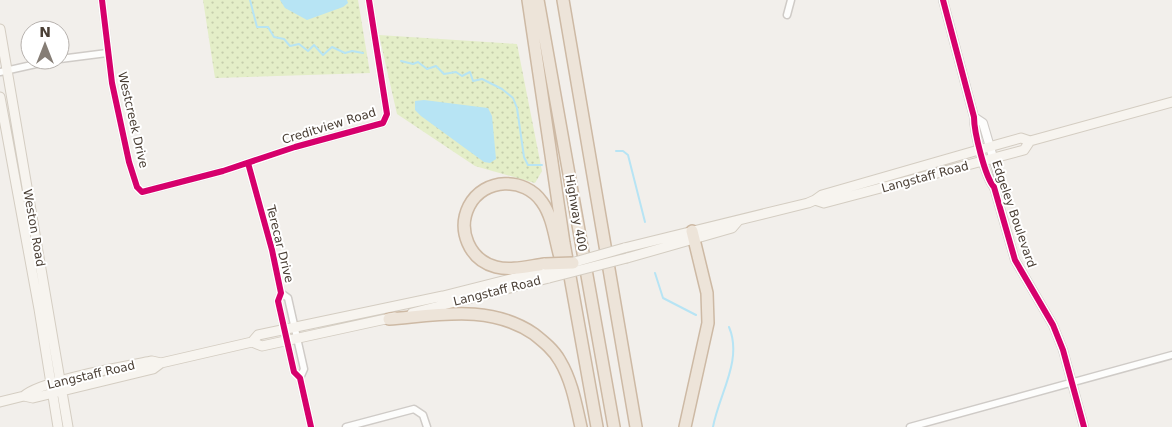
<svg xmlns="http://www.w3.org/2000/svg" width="1172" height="427" viewBox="0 0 1172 427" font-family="'DejaVu Sans',sans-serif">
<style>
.grass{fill:url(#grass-dots)}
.water{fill:#b7e4f4}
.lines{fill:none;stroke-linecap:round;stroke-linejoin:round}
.stream{stroke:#b7e4f4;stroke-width:2}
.minor-casing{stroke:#cfcbc7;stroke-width:9}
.tertiary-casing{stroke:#cfcbc7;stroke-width:10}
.secondary-casing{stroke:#d4cdc2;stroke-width:11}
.motorway-casing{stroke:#cdb9a4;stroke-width:14}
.minor{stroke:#fdfdfc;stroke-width:6}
.tertiary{stroke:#fdfdfc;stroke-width:8}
.secondary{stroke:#f7f4ef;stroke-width:9}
.motorway{stroke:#ede4d9;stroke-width:11}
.secondary-bridge-casing{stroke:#d4cdc2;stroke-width:11;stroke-linecap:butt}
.motorway-bridge-casing{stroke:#cdb9a4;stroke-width:14;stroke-linecap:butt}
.secondary-bridge{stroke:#f7f4ef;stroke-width:9}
.motorway-bridge{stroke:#ede4d9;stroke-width:11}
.cycleway-casing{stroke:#fff;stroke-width:9}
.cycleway{stroke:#d6006c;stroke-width:6}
.labels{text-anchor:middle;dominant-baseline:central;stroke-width:4;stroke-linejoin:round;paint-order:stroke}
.street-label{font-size:12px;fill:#4a3f35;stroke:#fff}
</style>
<defs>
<pattern id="grass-dots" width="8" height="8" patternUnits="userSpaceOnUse" patternTransform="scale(1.25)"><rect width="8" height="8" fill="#e4eec8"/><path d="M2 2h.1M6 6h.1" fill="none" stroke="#c5cdac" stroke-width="1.8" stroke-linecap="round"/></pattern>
</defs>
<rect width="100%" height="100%" fill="#f2efeb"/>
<!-- grass -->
<path class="grass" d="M203,0H358L370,73L215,78Z
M379,35L517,44L542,171L535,183L475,166L397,114Z"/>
<!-- water -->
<path class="water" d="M280,0H347L348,3L343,7L307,20L285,8Z
M424,100L488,108L492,116L496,159L490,163L484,162L421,116L415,110V101Z"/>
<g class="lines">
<!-- stream -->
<path class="stream" d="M250,0L257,27H268L274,37L284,39L290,46L299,44L308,51L314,45L323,55L332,47L345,53L352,51L363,53
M401,61L413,64L418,62L427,69L436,66L444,74L456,72L462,76L470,72L473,81L482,79L502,89L513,98L517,108L524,157L528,165H542
M616,151H623L628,155L645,222
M655,273L663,298L696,315
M713,427C719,394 743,360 729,327"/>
<defs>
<path id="minor" d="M102,0L112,83L129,162L137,187L142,192L223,171L295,147L383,123L387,114L369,0
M787,15L791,0
M60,59L107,53
M0,72L54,60
M248,163L272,250L281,293L278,301L294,372L300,378L311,427
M281,293L288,298L304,369L300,378
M346,427L414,409L423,415L427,427
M910,427L1172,355"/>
<path id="tertiary" d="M943,0L974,117C974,132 985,177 994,187L1015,260L1053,325L1063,350L1084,427
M974,117L983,123L990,147L999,178L994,187"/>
<path id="secondary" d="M0,29L68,427
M0,97L39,309L58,427
M815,200L824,203L1024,150L1030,141
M624,248L808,203L815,200L822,195L996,145L1021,138L1030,141L1172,102
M627,258L732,228L738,221
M412,313L549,278
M252,342L258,335L443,296L547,270
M24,396C39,381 126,366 152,361L161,363
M0,402L24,396L33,398L153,369L161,363L252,342L262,346L395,317"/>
<path id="motorway" d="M528,0L564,243L597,427
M538,0L614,427
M563,0L636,427
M545,264C529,266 511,271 496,267C469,260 457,230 469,206C484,177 525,177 542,202C553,217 555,240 560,257
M389,319C439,315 490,304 534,334C544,342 554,350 560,361C572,381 576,405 581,427
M685,427L708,323L707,293L692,231"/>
</defs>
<!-- minor casing -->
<use href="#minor" class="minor-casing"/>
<!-- tertiary casing -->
<use href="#tertiary" class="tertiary-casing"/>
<!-- secondary casing -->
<use href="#secondary" class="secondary-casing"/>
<!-- motorway casing -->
<use href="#motorway" class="motorway-casing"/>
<!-- minor -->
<use href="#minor" class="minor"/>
<!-- tertiary -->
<use href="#tertiary" class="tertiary"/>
<!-- secondary -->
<use href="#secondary" class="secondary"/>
<!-- motorway -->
<use href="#motorway" class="motorway"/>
<defs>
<path id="secondary-bridge" d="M547,270L624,248
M549,278L627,258"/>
<path id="motorway-bridge" d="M545,264L573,263"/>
</defs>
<!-- secondary-bridge casing -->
<use href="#secondary-bridge" class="secondary-bridge-casing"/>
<!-- motorway-bridge casing -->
<use href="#motorway-bridge" class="motorway-bridge-casing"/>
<!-- secondary-bridge -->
<use href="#secondary-bridge" class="secondary-bridge"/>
<!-- motorway-bridge -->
<use href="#motorway-bridge" class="motorway-bridge"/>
<defs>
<path id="cycleway" d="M102,0L112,83L129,162L137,187L142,192L223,171L295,147L383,123L387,114L369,0
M943,0L974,117C974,132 985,177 994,187L1015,260L1053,325L1063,350L1084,427
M248,163L272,250L281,293L278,301L294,372L300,378L311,427"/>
</defs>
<!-- cycleway casing -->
<use href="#cycleway" class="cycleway-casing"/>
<!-- cycleway -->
<use href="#cycleway" class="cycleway"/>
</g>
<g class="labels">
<!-- street labels -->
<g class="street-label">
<text transform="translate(133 120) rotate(77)">Westcreek Drive</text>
<text transform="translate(329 126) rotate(-17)">Creditview Road</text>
<text transform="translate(925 177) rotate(-15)">Langstaff Road</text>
<text transform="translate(576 213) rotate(80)">Highway 400</text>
<text transform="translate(1014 214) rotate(71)">Edgeley Boulevard</text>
<text transform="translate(34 228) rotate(80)">Weston Road</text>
<text transform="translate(280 244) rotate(76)">Terecar Drive</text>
<text transform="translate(497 291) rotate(-14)">Langstaff Road</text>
<text transform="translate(91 375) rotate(-13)">Langstaff Road</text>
</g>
</g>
<!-- north arrow -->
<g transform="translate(45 45)"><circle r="24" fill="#ffffff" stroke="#b7b2ae"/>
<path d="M0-4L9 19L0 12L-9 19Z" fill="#857d75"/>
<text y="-8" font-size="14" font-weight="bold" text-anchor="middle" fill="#4a3f35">N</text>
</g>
</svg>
